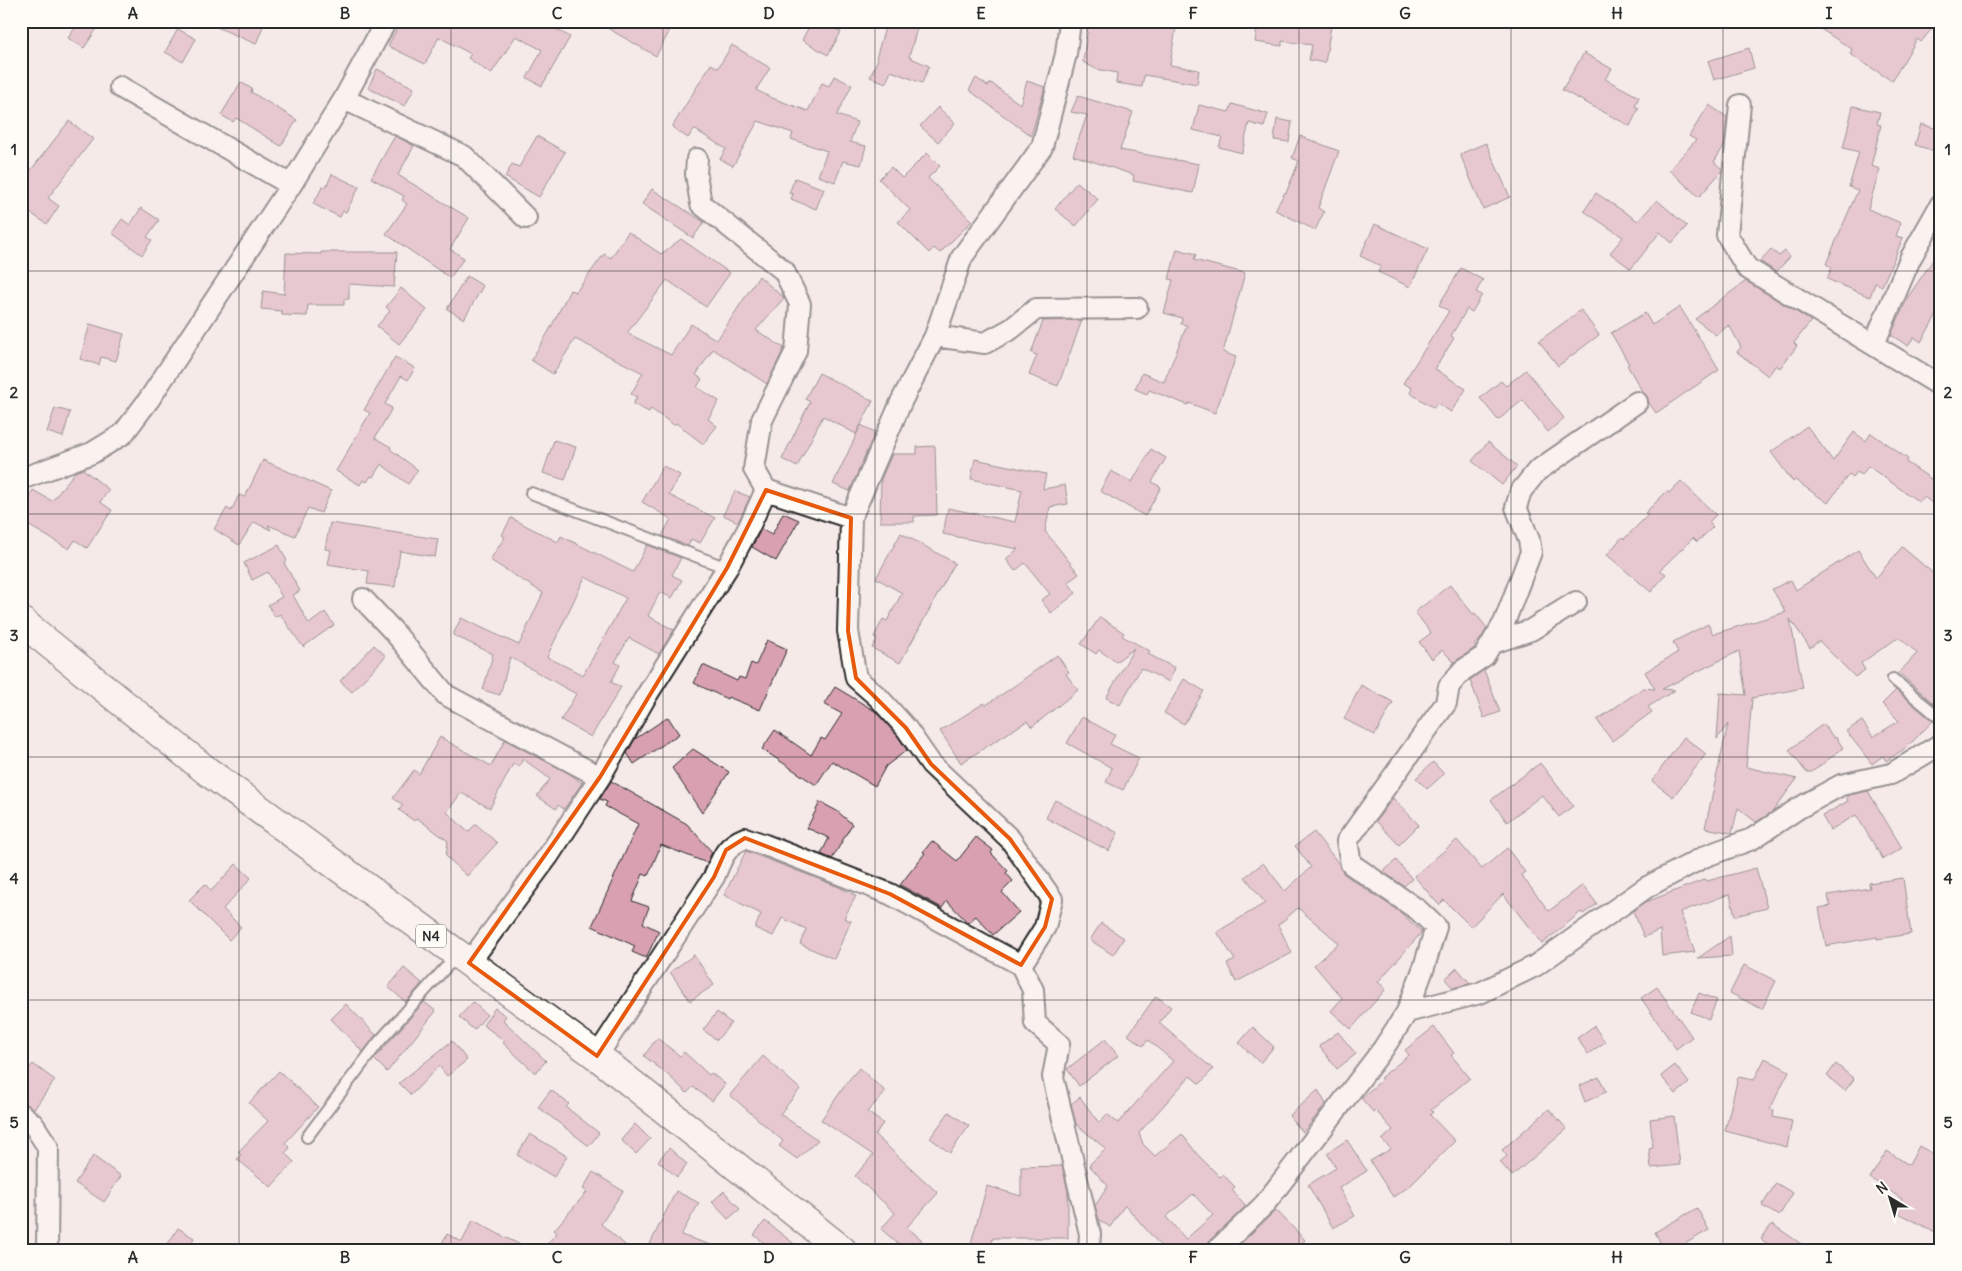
<svg xmlns="http://www.w3.org/2000/svg" width="1962" height="1271" viewBox="0 0 1962 1271" font-family="Delius,sans-serif">
<style>
.building{fill:#d8a0b1;stroke:#2b2b2b;fill-rule:evenodd}
.lines{fill:none;stroke-linecap:round;stroke-linejoin:round}
.lane-casing{stroke:#2b2b2b;stroke-width:14}
.street-casing{stroke:#2b2b2b;stroke-width:24}
.highway-casing{stroke:#2b2b2b;stroke-width:31}
.lane{stroke:#fdfcf7;stroke-width:10}
.street{stroke:#fdfcf7;stroke-width:20}
.highway{stroke:#fdfcf7;stroke-width:28}
.marked{fill:none;stroke:#e8590c;stroke-width:4;stroke-linejoin:round}
.grid{fill:none;stroke:#2b2b2b;stroke-width:1;stroke-opacity:0.55}
.labels{text-anchor:middle;dominant-baseline:central;stroke-width:4;stroke-linejoin:round;paint-order:stroke}
.shield{fill:#fdfcf7;stroke:#6a6a68;stroke-width:1}
.shield-label{font-size:14px;font-weight:bold;fill:#2b2b2b}
.neatline{fill:none;stroke:#2b2b2b;stroke-width:2}
.grid-label{font-size:16px;text-anchor:middle;font-weight:bold;fill:#2b2b2b}
</style>
<rect width="100%" height="100%" fill="#f6eae9"/>
<filter id="ink" filterUnits="userSpaceOnUse"><feTurbulence type="fractalNoise" baseFrequency=".02" numOctaves="2"/><feDisplacementMap in="SourceGraphic" scale="10" xChannelSelector="R" yChannelSelector="G"/><feConvolveMatrix kernelMatrix="1 2 1 2 8 2 1 2 1" color-interpolation-filters="sRGB"/></filter>
<g filter="url(#ink)">
<!-- building -->
<path class="building" d="M80,21H102L84,48L68,38Z
M203,21H265L256,44Z
M401,21H542L570,37L542,86L527,78L542,50L516,36L491,74L468,58L471,54L439,37L425,64L388,46Z
M595,21H650L669,32L656,56Z
M812,21H822L841,32L828,55L802,40Z
M887,21H919L909,57L929,66L922,83L891,71L886,83L870,77L878,59L876,58Z
M1089,21H1177L1170,65L1199,70L1197,84L1144,75L1142,87L1116,83L1117,73L1096,69L1083,62Z
M1258,21H1297L1331,26L1325,63L1309,60L1312,45L1282,41V46L1255,42Z
M1808,21H1938L1921,42L1917,39L1892,81L1850,54L1852,49Z
M178,29L196,39L183,62L165,52Z
M732,45L770,68L756,90L772,98L808,111L822,83L829,86L834,76L852,85L837,115L857,122L850,142L866,146L861,165L843,161L835,182L818,176L827,151L791,139L793,133L758,121L733,166L720,159L726,149L694,129L688,138L672,127L711,64L718,68Z
M1749,48L1754,68L1714,80L1708,61Z
M1584,53L1612,69L1605,79L1639,97L1635,106L1639,108L1630,126L1562,90Z
M377,69L414,88L405,106L368,88Z
M976,78L988,86L991,83L1020,104L1027,81L1045,87L1031,136L969,90Z
M241,82L252,89L251,92L297,120L281,146L236,118L233,122L221,115Z
M1078,96L1133,112L1120,150L1199,164L1193,193L1133,181L1134,175L1073,155L1087,115L1071,112Z
M1232,104L1268,114L1264,127L1249,123L1242,153L1219,147L1222,137L1193,130L1199,105L1229,112Z
M1709,105L1727,117L1724,146L1714,162L1722,169L1721,172L1699,197L1669,170L1696,140L1689,136Z
M1853,106L1880,112L1877,124L1881,125L1871,166L1880,169L1868,209L1901,223L1896,236L1903,238L1882,286L1875,283L1870,297L1827,279L1832,267L1826,264L1858,190L1849,187L1859,152L1843,148Z
M938,107L955,123L938,142L920,126Z
M1277,119L1292,122L1289,142L1274,140Z
M69,121L93,139L48,198L59,206L47,224L21,207V183Z
M1921,124L1941,130V153L1915,145Z
M395,136L414,146L398,175L469,218L450,249L464,258L450,278L386,234L407,204L402,200L404,196L371,178Z
M537,136L565,152L539,197L505,177L512,164L519,167Z
M1300,136L1339,151L1318,208L1324,212L1315,230L1275,210L1285,192L1286,193L1299,161L1292,158Z
M1486,143L1510,197L1483,209L1460,154Z
M927,153L940,166L928,178L972,221L940,253L934,248L929,253L898,222L910,210L879,179L891,167L902,178Z
M332,174L359,187L346,212L343,211L340,217L313,204L323,186L326,187Z
M795,178L824,189L816,209L791,199L793,194L789,193Z
M1077,182L1098,199L1076,226L1055,209Z
M652,189L704,222L693,238L642,204Z
M1596,193L1638,221L1657,200L1687,226L1672,243L1660,232L1631,269L1610,253L1623,237L1584,211Z
M141,208L159,220L147,237L152,240L142,255L112,233L122,219L130,225Z
M1375,224L1428,249L1410,287L1378,272L1381,266L1360,256Z
M628,232L661,254L681,239L730,273L706,307L667,280L627,333L671,355L691,324L717,340L759,276L784,298L756,330L784,348L767,384L713,349L696,375L702,379L697,387L719,401L708,419L717,426L703,444L676,423L674,425L651,409L649,412L633,404L637,397L631,394L643,373L575,339L553,374L531,360L549,331L570,290L576,292L604,254L611,258Z
M1941,248V320L1936,316L1921,342L1914,337L1908,346L1891,335L1908,297Z
M1177,249L1196,254L1194,260L1245,273L1223,352L1236,357L1215,413L1189,403L1188,405L1149,390L1147,394L1135,389L1142,373L1164,382L1187,325L1181,324L1182,318L1164,313L1173,280L1169,279Z
M1771,249L1779,256L1785,251L1790,257L1776,272L1760,261Z
M321,252H397L394,287L349,284V299H344V305H308L307,316L282,315V311L261,309L263,291L284,294L286,253L321,254Z
M1461,268L1483,280L1476,292L1482,295L1472,312L1467,309L1451,336L1454,338L1435,369L1466,389L1451,412L1437,403L1434,408L1410,393L1412,388L1403,383L1449,311L1439,305Z
M467,276L483,286L464,319L447,309Z
M1746,281L1811,321L1794,343L1797,346L1780,368L1776,365L1768,376L1737,352L1741,347L1729,325L1716,335L1695,319Z
M401,288L427,310L399,344L377,326L390,311L386,307Z
M1680,307L1719,370L1656,413L1649,403L1647,396L1642,391L1627,365L1629,364L1611,333L1645,313L1652,325Z
M1581,310L1599,335L1558,366L1539,341Z
M1082,320L1058,386L1029,375L1037,355L1031,353L1043,321Z
M90,324L124,334L116,361L101,357L99,365L80,359Z
M395,357L415,368L408,380L401,376L385,404L392,408L375,438L391,447L390,449L418,470L408,484L381,464L373,477L371,476L367,482L363,480L360,485L336,471L370,413L364,410Z
M1526,370L1564,418L1548,432L1523,400L1498,420L1480,398L1501,381L1506,386Z
M819,373L873,401L856,434L823,416L797,467L782,459L810,402L805,399Z
M55,408L70,412L63,437L47,432Z
M861,425L875,432L850,491L833,484Z
M1807,426L1833,461L1854,432L1866,441L1871,433L1908,459L1906,462L1931,479L1941,468V493L1932,503L1924,497L1919,502L1868,466L1862,475L1857,472L1853,477L1849,474L1828,503L1795,480L1793,482L1771,452Z
M554,440L576,447L565,480L543,473Z
M1488,442L1517,466L1502,485L1472,461Z
M935,446L937,515L914,516V522H880L881,479L892,454H917V447Z
M1151,449L1166,458L1152,482L1161,487L1145,516L1100,491L1111,471L1132,482Z
M975,459L1046,474L1043,489L1065,485L1068,504L1050,507L1045,531L1079,574L1068,582L1076,593L1051,613L1041,600L1050,594L1025,563L1015,571L1006,559L1018,549L943,534L948,508L1015,522L1022,490L971,479Z
M263,460L331,491L321,513L308,508L295,536L268,525L271,530L254,522L239,545L214,529L227,508L231,511L239,495L245,497Z
M663,466L680,475L669,495L715,518L700,543L691,539L688,546L662,536L671,519L642,502Z
M83,469L109,490L100,502L112,510L87,548L75,540L69,549L21,521V509L33,490L52,501L75,472Z
M1681,481L1716,515L1709,522L1713,527L1697,542L1693,538L1660,570L1666,574L1651,592L1607,555L1622,537L1624,539L1648,515L1645,513L1667,491L1669,493Z
M735,491L750,497L738,522L723,515Z
M783,513L799,520L776,561L752,547L761,529L772,535Z
M511,518L558,542L561,536L633,572L647,545L681,558L672,575L682,580L672,598L660,592L648,616L674,630L659,654L629,638L615,662L620,665L611,682L621,687L591,737L561,720L576,694L510,657L500,695L483,690L493,654L453,635L461,618L519,645L543,593L490,560L505,537L502,535ZM585,577L626,598L583,675L547,657Z
M330,523L438,539L435,557L400,551L395,587L367,584L369,571L328,564L331,550L325,549Z
M901,533L955,563L900,663L872,648L877,639L874,637L883,619L887,621L902,593L876,578Z
M279,545L287,561L284,563L300,591L293,595L309,624L325,612L334,625L303,647L280,614L275,617L268,605L282,597L268,572L252,580L244,563Z
M1902,547L1941,580V630L1933,639L1941,646V710L1899,673L1917,653L1899,637L1861,663L1865,670L1855,677L1819,641L1810,648L1790,619L1803,688L1752,698L1746,767L1797,779L1772,812L1756,822L1738,808L1732,833L1705,828L1728,724L1717,739L1720,693L1746,695L1739,651L1662,689L1675,690L1648,707L1652,712L1612,741L1597,720L1643,688L1655,689L1645,672L1678,652L1673,642L1708,624L1713,634L1786,612L1772,589L1791,580L1796,590L1858,550L1876,578Z
M1450,585L1473,614L1475,613L1487,628L1480,640L1475,644V648L1454,662L1442,650L1432,659L1419,642L1431,633L1415,612Z
M1100,617L1124,633L1122,636L1150,651L1148,654L1175,668L1169,682L1141,668L1120,705L1106,698L1134,648L1116,662L1099,650L1096,654L1081,644Z
M767,640L787,649L760,710L728,697L727,699L694,683L703,665L737,681L739,677L745,679L751,663L756,665Z
M374,645L386,656L352,692L340,681Z
M1057,655L1069,672L1066,674L1078,690L1032,727L1027,721L961,763L940,731L984,703L986,705L1010,689Z
M1484,670L1500,712L1484,718L1470,680Z
M1184,679L1204,691L1184,724L1164,713Z
M1361,685L1393,702L1375,735L1344,719Z
M835,687L875,711L897,735L907,750L886,766L875,786L832,761L816,785L762,749L775,730L811,755L821,738L825,740L842,714L824,704Z
M1896,690L1933,721L1907,747L1886,761L1883,756L1872,764L1846,731L1862,721L1873,737L1899,721L1882,704Z
M668,717L679,734L634,764L627,753L635,739Z
M1082,717L1115,735L1110,744L1139,758L1123,790L1106,782L1112,768L1067,743Z
M1823,724L1834,738L1836,737L1843,748L1812,772H1806L1789,750Z
M440,737L491,766L505,740L570,774L582,783L564,809L558,805L556,809L537,796L550,779L523,759L519,767L513,764L490,808L461,793L447,812L468,832L476,824L497,843L467,876L446,856L448,841L417,818L414,821L399,810L403,805L393,798L414,770L419,774Z
M1684,737L1706,754L1673,797L1652,781Z
M693,749L729,772L702,813L672,768Z
M1433,762L1444,774L1427,789L1416,778Z
M1540,763L1573,806L1559,817L1542,795L1507,822L1491,800Z
M611,781L687,824L712,852L707,863L661,845L648,876L643,874L632,901L649,907L643,923L659,931L646,958L632,952L635,946L592,926L638,824L605,806L607,802L600,799Z
M1868,791L1902,848L1883,859L1856,815L1830,830L1822,816L1848,801L1846,797L1850,795Z
M1393,798L1419,825L1399,845L1376,821Z
M1055,800L1118,833L1109,851L1046,818Z
M820,802L837,811L852,824L832,859L821,854L829,838L807,828Z
M1314,832L1339,864L1344,874L1400,912L1422,932L1378,982L1386,989L1351,1029L1331,1011L1342,998L1314,965L1339,943L1298,908L1278,925L1292,953L1236,982L1227,964L1235,960L1217,932L1265,903L1245,877L1263,863L1285,891L1311,867L1295,846Z
M976,837L993,850L991,853L1008,871L1006,873L1013,881L1002,892L1019,912L993,935L976,916L968,923L947,901L942,908L900,885L925,853L923,852L932,841L957,861Z
M1457,840L1482,869L1507,848L1525,872L1521,875L1549,911L1583,885L1597,904L1583,914L1581,912L1542,944L1503,894L1471,927L1444,900L1439,905L1414,876Z
M746,851L839,887L856,896L844,918L851,921L834,959L800,944L806,929L782,918L773,936L755,928L761,914L724,895Z
M1396,860L1412,879L1404,886L1383,872Z
M236,864L251,878L223,909L241,927L229,940L189,900L205,884L211,891Z
M1756,868L1767,908L1735,916L1730,894L1680,912L1695,952L1662,956L1660,930L1644,937L1633,911L1646,902L1706,879L1707,881Z
M1903,878L1911,934L1877,939V937L1826,946L1819,908L1830,906L1828,895L1870,888L1869,883Z
M1101,923L1124,938L1113,955L1090,940Z
M1730,936L1732,956L1698,958Z
M694,955L714,985L690,1001L670,972Z
M1744,965L1776,981L1762,1009L1730,993Z
M404,968L422,983L406,1002L388,987Z
M1457,968L1470,983L1453,988L1445,979Z
M1657,987L1692,1037L1676,1049L1641,998Z
M1699,993L1717,1000L1709,1019L1691,1012Z
M1156,996L1171,1007L1159,1023L1213,1069L1200,1084L1190,1076L1139,1133L1143,1144L1155,1156L1182,1134L1197,1154L1220,1177L1223,1174L1235,1187L1232,1190L1246,1206L1209,1241L1205,1250H1164L1125,1205L1110,1227L1099,1220L1095,1206L1108,1186L1089,1165L1106,1149L1076,1124L1071,1104L1080,1097L1099,1123L1107,1114L1118,1123L1173,1061L1148,1040L1143,1046L1128,1035ZM1193,1194L1213,1215L1186,1239L1166,1217Z
M424,1002L436,1011L387,1072L374,1059Z
M473,1002L487,1015L474,1030L459,1017Z
M346,1004L376,1035L363,1052L331,1019Z
M495,1008L506,1016L503,1020L546,1061L535,1073L503,1043L505,1041L483,1025Z
M717,1012L731,1023L717,1040L703,1030Z
M1594,1026L1605,1042L1588,1054L1577,1038Z
M1253,1027L1274,1047L1260,1063L1239,1043Z
M1434,1027L1454,1053L1451,1055L1470,1078L1431,1110L1433,1112L1430,1115L1455,1141L1410,1186L1393,1197L1370,1161L1391,1149L1382,1140L1393,1130L1375,1110L1373,1112L1361,1098L1382,1080L1380,1078L1409,1055L1405,1050Z
M1338,1032L1356,1054L1337,1069L1319,1046Z
M657,1038L680,1056L684,1052L709,1075L711,1073L725,1084L712,1101L693,1087L687,1093L668,1075L644,1056Z
M1105,1039L1118,1056L1079,1086L1067,1069Z
M452,1041L467,1060L447,1076L439,1066L411,1095L399,1083Z
M763,1056L800,1089L780,1114L818,1140L797,1159L779,1146L783,1141L730,1095Z
M1765,1058L1789,1071L1770,1109L1774,1110L1773,1117L1792,1121L1787,1147L1725,1131L1738,1077L1754,1080Z
M33,1064L55,1080L34,1109L21,1100V1079Z
M1836,1064L1854,1079L1845,1091L1827,1076Z
M1675,1065L1689,1083L1676,1094L1661,1076Z
M859,1068L886,1092L867,1112L883,1123L875,1135L938,1193L907,1227L922,1240L914,1250H905L881,1229L895,1213L855,1176L873,1155L821,1120L848,1081Z
M279,1071L318,1107L285,1143L290,1148L285,1153L294,1162L271,1187L237,1159L241,1155L238,1152L268,1121L249,1103Z
M1599,1077L1606,1092L1585,1102L1579,1086Z
M551,1090L569,1104L566,1107L599,1133L589,1146L538,1107Z
M1318,1090L1326,1104L1303,1132L1289,1116Z
M1549,1109L1567,1129L1512,1176L1500,1162L1507,1156L1502,1150Z
M949,1112L969,1126L950,1153L930,1138Z
M1674,1116L1680,1165L1651,1168L1649,1149L1653,1148L1650,1119Z
M635,1124L650,1139L636,1154L621,1140Z
M530,1134L567,1156L554,1177L517,1155Z
M1347,1140L1367,1171L1339,1188L1355,1216L1333,1228L1308,1185L1336,1168L1327,1153Z
M1919,1146L1941,1158V1235L1895,1211L1902,1199L1870,1178L1887,1151L1909,1165Z
M669,1148L687,1164L677,1177L658,1161Z
M93,1156L121,1176L104,1202L75,1183Z
M1062,1166L1068,1191V1238H993L990,1249L971,1243L987,1186L1021,1196V1167Z
M593,1172L623,1191L601,1224L631,1250H541L557,1233L554,1230L587,1192L583,1189Z
M1776,1183L1793,1193L1779,1216L1762,1206Z
M676,1191L699,1203L681,1235L717,1247L716,1250H664L650,1244Z
M724,1191L740,1209L728,1219L712,1202Z
M1697,1208L1709,1230L1674,1250H1664L1655,1232Z
M1276,1210L1305,1240L1294,1250H1234Z
M473,1220L504,1237L532,1250H438L447,1234L462,1242Z
M765,1221L802,1250H773L754,1235Z
M1772,1224L1810,1250H1776L1761,1239Z
M178,1228L194,1238L187,1250H164Z"/>
<g class="lines">
<defs>
<path id="lane" d="M531,493L727,568
M1893,679L1941,719
M307,1137L378,1043L457,955"/>
<path id="street" d="M120,87L291,185
M344,99L464,156L526,218
M1740,105L1727,235L1747,268L1941,386
M935,336L985,343L1011,329L1036,309L1137,308
M1874,344L1910,259L1941,204
M21,479L92,453L123,434L150,398L291,185L344,99L386,21
M766,490L851,518
M363,599L395,633L446,695L600,777
M1493,643L1531,630L1576,602
M469,963L549,855L600,777L645,698L727,568L749,527L766,490L754,469L762,420L796,351L800,304L784,271L701,204L696,174L697,159
M1021,965L1045,927L1052,899L1010,839L931,764L906,728L879,698L856,678L848,631L851,518L902,400L935,336L962,257L1042,147L1066,54L1070,21
M1407,1012L1424,967L1436,927L1418,910L1351,864L1347,841L1446,703L1449,686L1462,671L1484,656L1504,623L1531,552L1529,540L1516,507L1521,491L1537,471L1637,402
M597,1056L714,877C722,858 725,846 745,838L765,845L890,894L1021,965L1033,990L1035,1023L1059,1044L1053,1077L1090,1234L1089,1250
M21,1114L33,1124L48,1147L47,1250
M1217,1250L1264,1205L1383,1049L1407,1012L1480,993L1535,966L1647,887L1706,856L1752,839L1799,808L1841,785L1891,774L1941,744"/>
<path id="highway" d="M21,621L207,771L597,1056L842,1250"/>
</defs>
<!-- lane casing -->
<use href="#lane" class="lane-casing"/>
<!-- street casing -->
<use href="#street" class="street-casing"/>
<!-- highway casing -->
<use href="#highway" class="highway-casing"/>
<!-- lane -->
<use href="#lane" class="lane"/>
<!-- street -->
<use href="#street" class="street"/>
<!-- highway -->
<use href="#highway" class="highway"/>
</g>
</g>
<!-- marked area -->
<path d="M0 0H1962V1271H0ZM766,490L851,518L848,631L856,678L906,728L931,764L1010,839L1052,899L1045,927L1021,965L890,894L745,838L726,850L714,877L597,1056L469,963L600,777L727,568Z" fill="#f6eae9" fill-opacity=".55" fill-rule="evenodd"/>
<path class="marked" d="M766,490L851,518L848,631L856,678L906,728L931,764L1010,839L1052,899L1045,927L1021,965L890,894L745,838L726,850L714,877L597,1056L469,963L600,777L727,568Z"/>
<!-- grid -->
<path class="grid" d="M239,21V1250M451,21V1250M663,21V1250M875,21V1250M1087,21V1250M1299,21V1250M1511,21V1250M1723,21V1250M21,271H1941M21,514H1941M21,757H1941M21,1000H1941"/>
<g class="labels">
<!-- shield labels -->
<rect class="shield" x="416" y="924.5" width="30" height="23" rx="4"/>
<g class="shield-label">
<text x="431" y="936">N4</text>
</g>
</g>
<!-- margin -->
<rect width="1962" height="1271" fill="none" stroke="#fdfcf7" stroke-width="55"/>
<!-- north arrow -->
<g transform="translate(1890 1198) rotate(322)" stroke="#fdfcf7" stroke-width="4" paint-order="stroke">
<path d="M0-4L9 19L0 12L-9 19Z" fill="#2b2b2b"/>
<text y="-8" font-size="14" font-weight="bold" text-anchor="middle" fill="#2b2b2b">N</text>
</g>
<rect x="28" y="28" width="1906" height="1216" class="neatline"/>
<g class="grid-label">
<text x="133" y="19">A</text>
<text x="345" y="19">B</text>
<text x="557" y="19">C</text>
<text x="769" y="19">D</text>
<text x="981" y="19">E</text>
<text x="1193" y="19">F</text>
<text x="1405" y="19">G</text>
<text x="1617" y="19">H</text>
<text x="1829" y="19">I</text>
<text x="14" y="155">1</text>
<text x="1948" y="155">1</text>
<text x="14" y="398">2</text>
<text x="1948" y="398">2</text>
<text x="14" y="641">3</text>
<text x="1948" y="641">3</text>
<text x="14" y="884">4</text>
<text x="1948" y="884">4</text>
<text x="14" y="1128">5</text>
<text x="1948" y="1128">5</text>
<text x="133" y="1263">A</text>
<text x="345" y="1263">B</text>
<text x="557" y="1263">C</text>
<text x="769" y="1263">D</text>
<text x="981" y="1263">E</text>
<text x="1193" y="1263">F</text>
<text x="1405" y="1263">G</text>
<text x="1617" y="1263">H</text>
<text x="1829" y="1263">I</text>
</g>
</svg>
